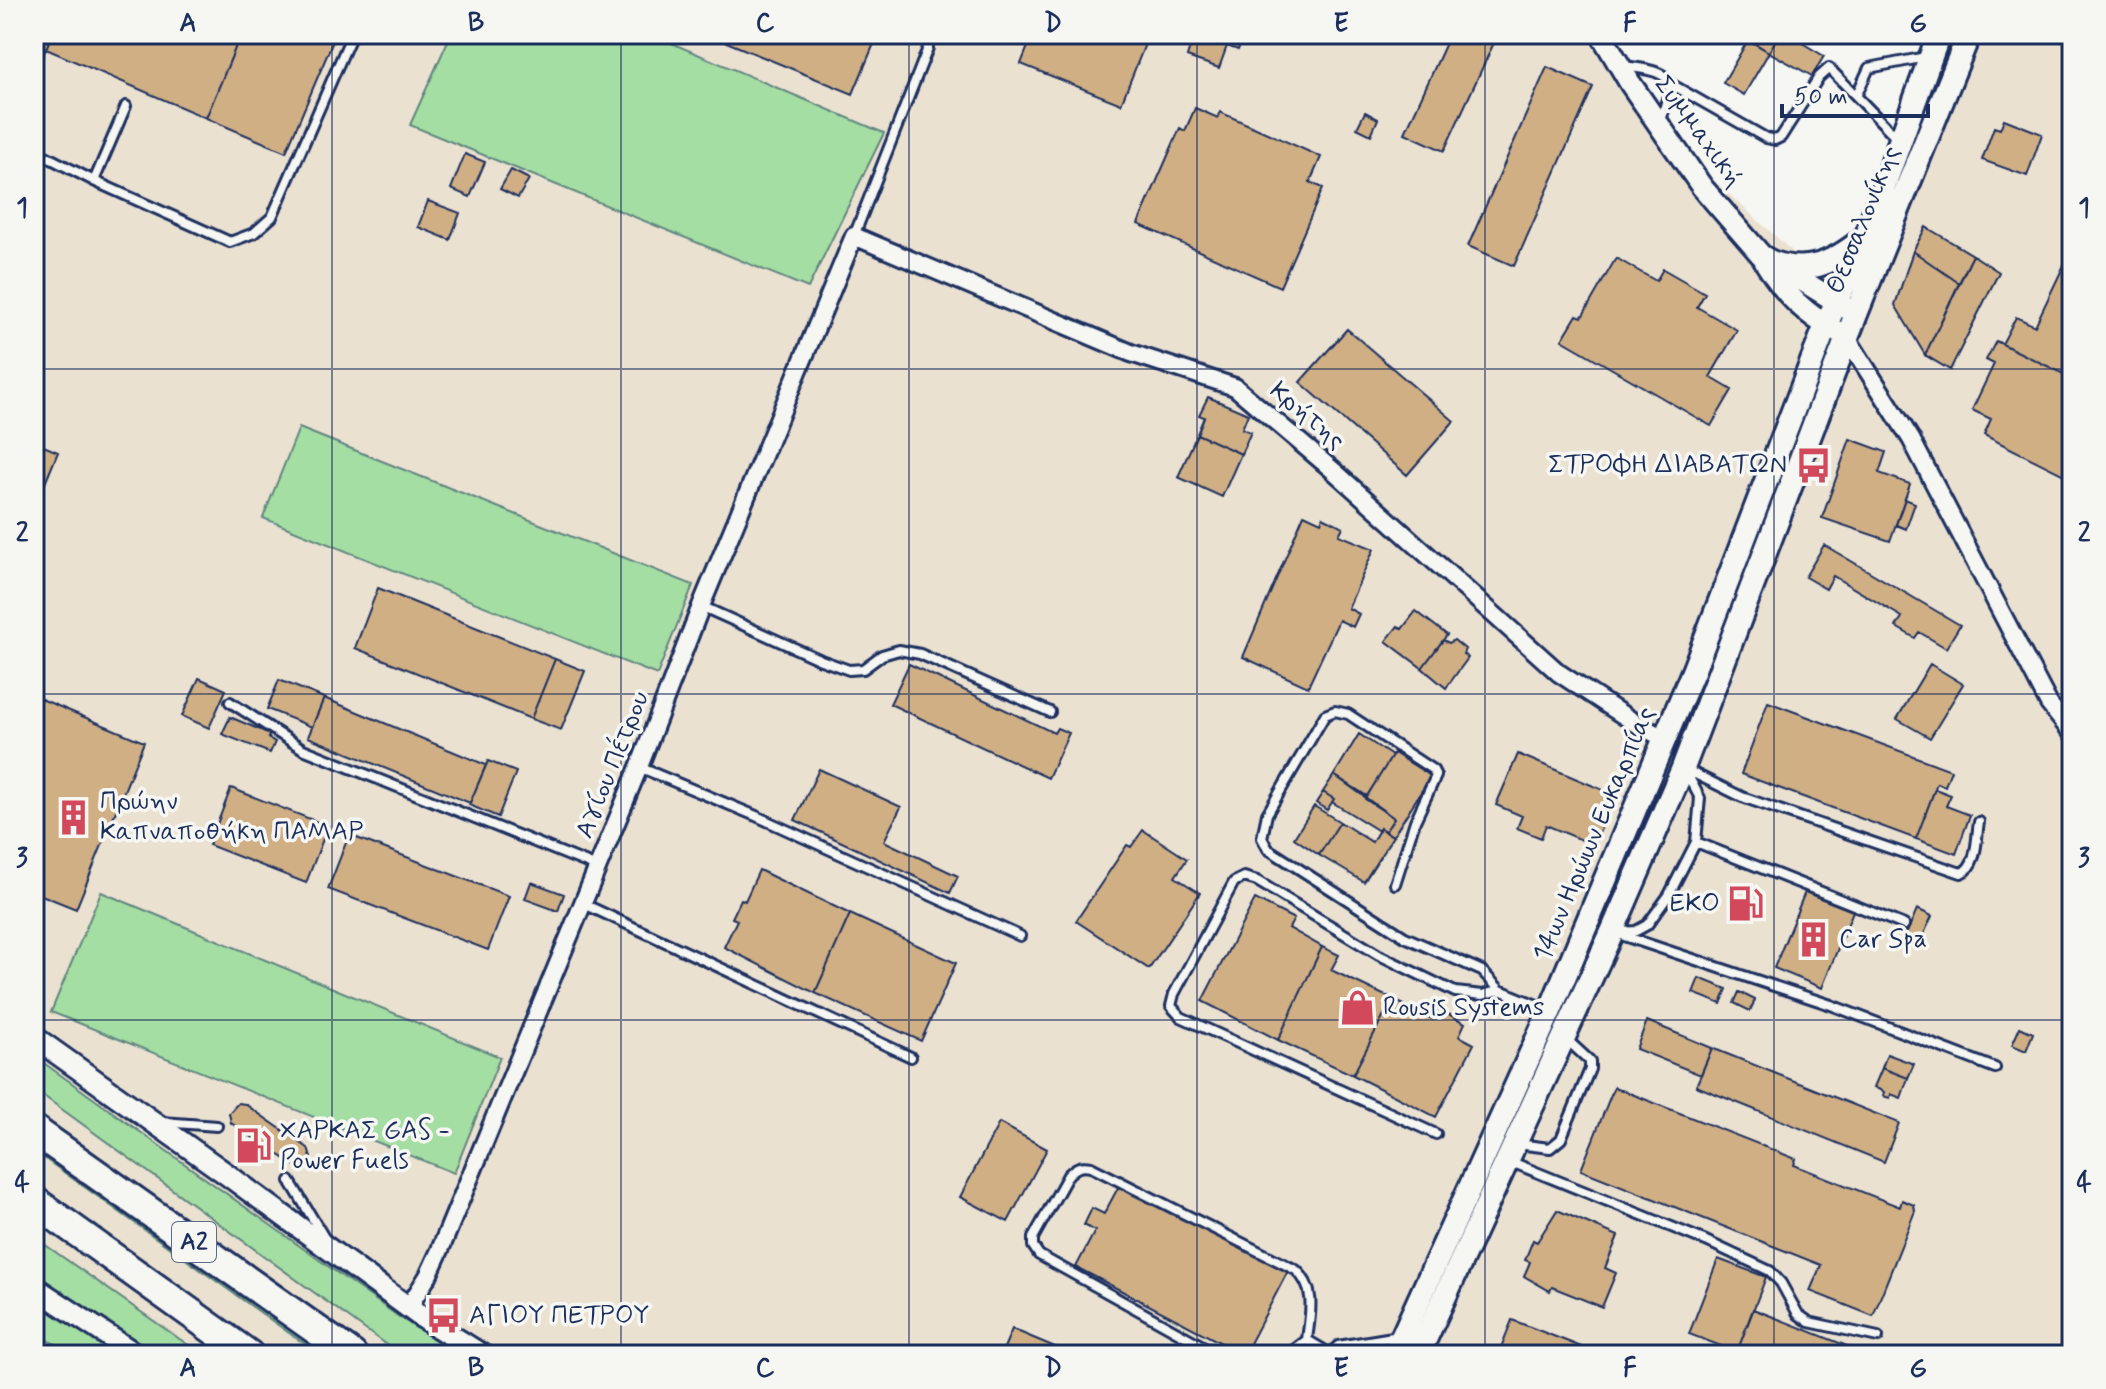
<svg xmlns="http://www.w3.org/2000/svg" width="2106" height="1389" viewBox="0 0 2106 1389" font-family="Mynerve,sans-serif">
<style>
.built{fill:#ebe1d1}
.green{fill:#a5dea3;stroke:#608680;stroke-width:2}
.building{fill:#d1af84;stroke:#1b2f5e;stroke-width:2}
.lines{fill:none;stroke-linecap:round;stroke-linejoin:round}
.service-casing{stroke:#1b2f5e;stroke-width:14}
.minor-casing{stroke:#1b2f5e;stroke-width:22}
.tertiary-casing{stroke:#1b2f5e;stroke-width:26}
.secondary-casing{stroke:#1b2f5e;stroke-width:28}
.motorway-casing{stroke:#1b2f5e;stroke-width:34}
.service{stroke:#f6f6f2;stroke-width:8}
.minor{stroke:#f6f6f2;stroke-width:16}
.tertiary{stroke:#f6f6f2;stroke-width:20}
.secondary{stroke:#f6f6f2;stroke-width:22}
.motorway{stroke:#f6f6f2;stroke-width:28}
.grid{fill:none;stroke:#1b2f5e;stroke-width:2;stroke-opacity:0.55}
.labels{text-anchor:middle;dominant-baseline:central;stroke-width:7;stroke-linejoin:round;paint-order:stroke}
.shield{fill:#f6f6f2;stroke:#5d6b8a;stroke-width:2}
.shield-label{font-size:24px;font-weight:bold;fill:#1b2f5e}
.street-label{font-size:26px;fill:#1b2f5e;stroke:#f6f6f2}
.poi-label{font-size:26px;fill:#1b2f5e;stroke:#f6f6f2;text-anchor:start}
.neatline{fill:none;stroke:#1b2f5e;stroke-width:3}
.grid-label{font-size:26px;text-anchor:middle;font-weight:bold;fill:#1b2f5e}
</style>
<rect width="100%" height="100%" fill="#f6f6f2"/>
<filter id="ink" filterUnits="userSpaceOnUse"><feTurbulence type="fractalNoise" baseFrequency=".0125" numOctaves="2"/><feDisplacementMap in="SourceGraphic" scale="16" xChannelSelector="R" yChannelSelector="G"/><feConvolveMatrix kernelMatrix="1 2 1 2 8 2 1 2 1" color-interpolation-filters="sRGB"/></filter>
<g filter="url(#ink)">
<!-- built -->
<path class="built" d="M34,34H1603L1711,178L1845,299L1903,178L1957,34H2072V1355H34Z"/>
<!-- green -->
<path class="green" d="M451,34H650L884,133L808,288L410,125Z
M299,428L693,585L657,675L263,518Z
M101,892L500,1057L454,1173L51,1012Z
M34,1056L399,1317L459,1355H402L385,1344L34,1089Z
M34,1141L333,1355H320L34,1151Z
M34,1237L201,1354L202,1355H159L46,1282L34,1273Z
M34,1297L120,1355H82L34,1335Z"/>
<!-- building -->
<path class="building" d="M34,34H52L37,70L34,68Z
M52,34H241L206,118L46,49Z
M241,34H336L286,152L206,118Z
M707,34H878L853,94Z
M1033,34H1149L1121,104L1021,64Z
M1194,34H1244L1238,50L1227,46L1219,68L1187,57Z
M1450,34H1498L1444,151L1405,133Z
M1740,34H1779L1769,52Z
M1779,34H1787L1824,56L1812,76L1769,52Z
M1748,40L1769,52L1744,95L1723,83Z
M1547,67L1593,87L1514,266L1468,246Z
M1195,108L1218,118L1220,112L1321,157L1310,182L1323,188L1280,287L1138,224L1180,128L1185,131Z
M1365,112L1378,119L1371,135L1357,128Z
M2004,119L2042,134L2027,176L1982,160L1994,127L2000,129Z
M465,154L485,162L470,197L451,189Z
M511,170L529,179L518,198L500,189Z
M428,201L460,213L450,240L418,227Z
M1926,227L1973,255L1959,283L1913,251Z
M1913,251L1959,283L1925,355L1895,305Z
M1973,255L1999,272L1950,370L1925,355Z
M1616,258L1656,281L1663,269L1705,293L1697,307L1737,330L1710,377L1732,390L1711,426L1562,340L1577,315L1582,317Z
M2065,263L2072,266V378L2002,344L2016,317L2035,326Z
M1347,329L1454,421L1407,475L1300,382Z
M1996,341L2072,378V479L1984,435L1991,419L1972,410L1994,364L1986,360Z
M1208,397L1248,414L1242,429L1251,432L1241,454L1197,434L1204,417L1199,415Z
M1197,434L1241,454L1222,497L1178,477Z
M1850,439L1886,452L1879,473L1910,484L1890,541L1822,518Z
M34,442L58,452L34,510Z
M1905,499L1915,503L1906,529L1896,525Z
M1304,514L1321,522L1323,517L1343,527L1339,535L1374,549L1348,608L1359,614L1353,627L1339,620L1308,687L1243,657Z
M1824,545L1960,625L1946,648L1919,632L1915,638L1896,627L1902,617L1833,576L1826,589L1805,577Z
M378,588L555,659L531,719L355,648Z
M1416,611L1447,635L1422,668L1386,641L1398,626L1402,629Z
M1443,640L1449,643L1454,640L1465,649L1463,654L1468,658L1446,688L1422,668Z
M555,659L585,671L561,730L531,719Z
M909,664L1054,733L1057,728L1069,733L1048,778L890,704Z
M1930,664L1963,684L1930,738L1897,719Z
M199,678L226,690L209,728L182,716Z
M279,680L324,698L312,727L267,709Z
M34,696L144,742L76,909L34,892Z
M324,698L486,765L470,803L308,737Z
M1768,702L1951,770L1945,786L1937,783L1916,839L1741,774Z
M230,717L270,734L268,738L275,742L270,753L222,734Z
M1359,734L1392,756L1367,796L1334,775Z
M1394,753L1431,776L1393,836L1385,832L1394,818L1365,799Z
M1518,754L1615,795L1594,845L1546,825L1541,838L1517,828L1522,816L1496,805Z
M488,761L516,772L498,817L469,805Z
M819,769L901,807L884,841L958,876L950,893L795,820Z
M1334,775L1394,818L1385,832L1380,828L1379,831L1332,802L1334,799L1323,792Z
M231,788L328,826L306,883L209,845Z
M1935,789L1951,795L1946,806L1970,815L1956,854L1916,839Z
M1323,792L1334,799L1327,810L1316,803Z
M1314,806L1340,822L1319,855L1294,838Z
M1340,822L1372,842L1380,828L1393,836L1364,882L1319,855Z
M1143,830L1187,859L1175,877L1200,893L1149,969L1076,921L1127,845L1131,847Z
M349,835L509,896L488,950L328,889Z
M759,870L850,914L815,993L724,947L737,920L732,918L741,899L745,901Z
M531,882L564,894L558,911L525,899Z
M1805,892L1853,911L1822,988L1774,968Z
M1255,899L1294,919L1289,928L1322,947L1278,1040L1202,1001Z
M1917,909L1932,916L1920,943L1905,937Z
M850,914L956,963L921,1041L815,993Z
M1322,947L1339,955L1331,970L1392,999L1353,1075L1278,1040Z
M1699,978L1727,989L1721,1004L1693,993Z
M1739,992L1755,1000L1750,1011L1734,1003Z
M1392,999L1434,1020L1439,1009L1465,1023L1459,1036L1474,1044L1436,1117L1353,1075Z
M1647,1021L1712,1048L1701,1075L1636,1049Z
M2020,1027L2033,1033L2026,1051L2012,1045Z
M1712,1048L1899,1123L1884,1162L1696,1086Z
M1887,1054L1914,1064L1908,1078L1882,1068Z
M1882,1068L1908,1078L1901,1098L1891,1094L1890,1098L1883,1096L1884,1092L1874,1087Z
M1614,1087L1796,1159L1794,1165L1900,1207L1902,1200L1914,1205L1915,1211L1873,1316L1810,1291L1821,1265L1581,1170Z
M238,1103L245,1104L308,1148L311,1158L307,1164L296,1166L231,1123L229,1113Z
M999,1123L1047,1149L1008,1222L960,1197Z
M1121,1182L1288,1271L1244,1355L1076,1267L1095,1231L1084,1225L1092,1208L1104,1214Z
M1557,1210L1618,1236L1605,1268L1616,1273L1602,1307L1552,1287L1550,1291L1524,1276L1530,1262L1525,1260L1533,1240L1537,1242Z
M1718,1259L1766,1277L1737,1352L1689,1334Z
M1753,1309L1865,1353L1864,1355H1736Z
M1512,1320L1602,1355H1498Z
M1012,1329L1074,1355H1001Z"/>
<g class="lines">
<defs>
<path id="service" d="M1625,66C1641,69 1663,69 1671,84L1661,121
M1671,84L1766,138L1775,140L1781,137L1819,77L1829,68L1898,139
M1857,94L1869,68L1926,57
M34,150L94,181L230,242L254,233L272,217L352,34
M94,181L126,106
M854,236L928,48
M701,606L821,660L849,670L863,669L882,655L899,650L920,654L1050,712
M230,702L303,749L597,867
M639,767L756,816L1020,936
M1683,768L1742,797L1961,873C1978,866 1976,838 1979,822
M1696,842L1904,925
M1395,884L1415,821L1436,776L1433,770L1348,714L1335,711L1325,715L1267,814L1262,838L1268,849L1405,937L1482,971L1500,990L1549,1010
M584,904L911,1057
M1612,932L1831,1005L1995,1068
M1621,932L1636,931L1647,925L1669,895L1696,842L1700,798L1686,772
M162,1122L217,1126
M1436,1134L1181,1017L1171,1006L1174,994L1234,882L1244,877L1257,881L1379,955L1455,992L1483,995L1500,990
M1517,1144L1550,1148L1561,1139L1590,1069V1061L1565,1038
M1509,1161L1706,1241L1770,1271L1781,1283L1798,1314L1809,1322L1878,1337
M290,1181L325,1239
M1307,1340L1329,1353
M1219,1355L1039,1255L1033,1246V1238L1068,1175C1076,1167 1080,1165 1091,1167L1296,1270C1317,1289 1310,1314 1307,1340L1287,1355
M1329,1355L1338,1346L1399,1336"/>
<path id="minor" d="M1847,338L1911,439L2049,704L2072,733
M408,1308L428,1276L440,1250L639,767L701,606L854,236L1131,353L1235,387L1335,472L1559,673L1632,721L1665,739"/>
<path id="tertiary" d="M1601,34L1630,83L1702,187L1761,255L1848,309
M1765,262C1786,296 1804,313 1839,333
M34,1037L225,1173L420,1316L482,1355
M34,1287L137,1355"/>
<path id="secondary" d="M1768,261C1805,276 1832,264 1862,240
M1394,1355L1550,1011L1694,669L1826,325L1865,238L1939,34
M1418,1355L1612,932L1683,768L1856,314L1969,34"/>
<path id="motorway" d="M34,1130L352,1355
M34,1201L249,1355"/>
</defs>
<!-- service casing -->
<use href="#service" class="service-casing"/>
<!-- minor casing -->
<use href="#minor" class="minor-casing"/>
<!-- tertiary casing -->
<use href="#tertiary" class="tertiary-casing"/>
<!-- secondary casing -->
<use href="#secondary" class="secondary-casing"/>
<!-- motorway casing -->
<use href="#motorway" class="motorway-casing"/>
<!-- service -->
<use href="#service" class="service"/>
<!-- minor -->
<use href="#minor" class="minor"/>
<!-- tertiary -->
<use href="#tertiary" class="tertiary"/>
<!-- secondary -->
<use href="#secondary" class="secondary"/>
<!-- motorway -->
<use href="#motorway" class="motorway"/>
</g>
</g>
<!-- grid -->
<path class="grid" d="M332,34V1355M621,34V1355M909,34V1355M1197,34V1355M1485,34V1355M1774,34V1355M34,369H2072M34,694H2072M34,1020H2072"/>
<!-- icons -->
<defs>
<symbol id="bus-bare" viewBox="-9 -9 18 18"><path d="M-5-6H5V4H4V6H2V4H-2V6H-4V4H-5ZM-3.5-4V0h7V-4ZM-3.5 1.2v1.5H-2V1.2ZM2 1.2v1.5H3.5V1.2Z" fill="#d1495b" stroke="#f6f6f2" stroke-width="2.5" paint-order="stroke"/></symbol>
<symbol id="building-bare" viewBox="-9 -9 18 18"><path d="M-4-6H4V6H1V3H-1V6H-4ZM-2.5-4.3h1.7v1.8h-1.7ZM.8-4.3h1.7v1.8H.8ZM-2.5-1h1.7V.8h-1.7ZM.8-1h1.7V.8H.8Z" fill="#d1495b" stroke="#f6f6f2" stroke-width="2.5" paint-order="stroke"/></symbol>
<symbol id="fuel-bare" viewBox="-9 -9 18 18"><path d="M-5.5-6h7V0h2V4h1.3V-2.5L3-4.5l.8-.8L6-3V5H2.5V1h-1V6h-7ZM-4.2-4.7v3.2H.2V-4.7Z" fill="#d1495b" stroke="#f6f6f2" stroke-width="2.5" paint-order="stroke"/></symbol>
<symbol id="shop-bare" viewBox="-9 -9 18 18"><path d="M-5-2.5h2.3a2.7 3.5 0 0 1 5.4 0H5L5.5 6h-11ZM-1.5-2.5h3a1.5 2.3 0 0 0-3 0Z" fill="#d1495b" stroke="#f6f6f2" stroke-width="2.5" paint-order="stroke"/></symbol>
</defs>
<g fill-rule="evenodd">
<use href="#bus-bare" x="1788" y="440" width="51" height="51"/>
<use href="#building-bare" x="48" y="792" width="51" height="51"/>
<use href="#fuel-bare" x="1720" y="878" width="51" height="51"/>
<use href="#building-bare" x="1788" y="914" width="51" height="51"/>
<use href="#shop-bare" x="1332" y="982" width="51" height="51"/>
<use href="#fuel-bare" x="228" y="1120" width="51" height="51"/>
<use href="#bus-bare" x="418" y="1290" width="51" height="51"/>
</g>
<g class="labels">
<!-- shield labels -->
<rect class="shield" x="172" y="1222" width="44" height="40" rx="6"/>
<g class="shield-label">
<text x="194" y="1242">Α2</text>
</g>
<!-- street labels -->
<g class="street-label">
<text transform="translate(1698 132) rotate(54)">Συμμαχική</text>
<text transform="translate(1864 220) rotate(-68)">Θεσσαλονίκης</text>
<text transform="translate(1307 416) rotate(40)">Κρήτης</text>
<text transform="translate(613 765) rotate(-68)">Αγίου Πέτρου</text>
<text transform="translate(1595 834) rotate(-67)">14ων Ηρώων Ευκαρπίας</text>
</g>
<!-- poi labels -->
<g class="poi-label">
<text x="1787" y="465" text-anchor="end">ΣΤΡΟΦΗ ΔΙΑΒΑΤΩΝ</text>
<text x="100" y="802">Πρώην<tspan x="100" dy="30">Καπναποθήκη ΠΑΜΑΡ</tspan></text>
<text x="1720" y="904" text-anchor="end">ΕΚΟ</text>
<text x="1839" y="940">Car Spa</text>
<text x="1383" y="1008">Rousis Systems</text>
<text x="280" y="1131">ΧΑΡΚΑΣ GAS -<tspan x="280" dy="30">Power Fuels</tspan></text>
<text x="469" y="1316">ΑΓΙΟΥ ΠΕΤΡΟΥ</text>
</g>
</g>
<!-- margin -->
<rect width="2106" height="1389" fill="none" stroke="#f6f6f2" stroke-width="88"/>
<!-- scale -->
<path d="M1782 104v12h146v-12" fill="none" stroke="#1b2f5e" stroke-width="4"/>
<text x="1794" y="104" font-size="24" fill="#1b2f5e" stroke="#f6f6f2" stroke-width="6" paint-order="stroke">50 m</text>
<rect x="44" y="44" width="2018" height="1301" class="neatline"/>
<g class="grid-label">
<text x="188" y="31">A</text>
<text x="476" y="31">B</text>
<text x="765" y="31">C</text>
<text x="1053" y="31">D</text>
<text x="1341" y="31">E</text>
<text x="1630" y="31">F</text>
<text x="1918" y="31">G</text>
<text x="22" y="216">1</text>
<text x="2084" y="216">1</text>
<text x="22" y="541">2</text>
<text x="2084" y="541">2</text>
<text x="22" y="866">3</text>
<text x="2084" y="866">3</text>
<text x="22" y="1191">4</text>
<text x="2084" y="1191">4</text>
<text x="188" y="1376">A</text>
<text x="476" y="1376">B</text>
<text x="765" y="1376">C</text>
<text x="1053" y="1376">D</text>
<text x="1341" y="1376">E</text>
<text x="1630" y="1376">F</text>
<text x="1918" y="1376">G</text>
</g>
</svg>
